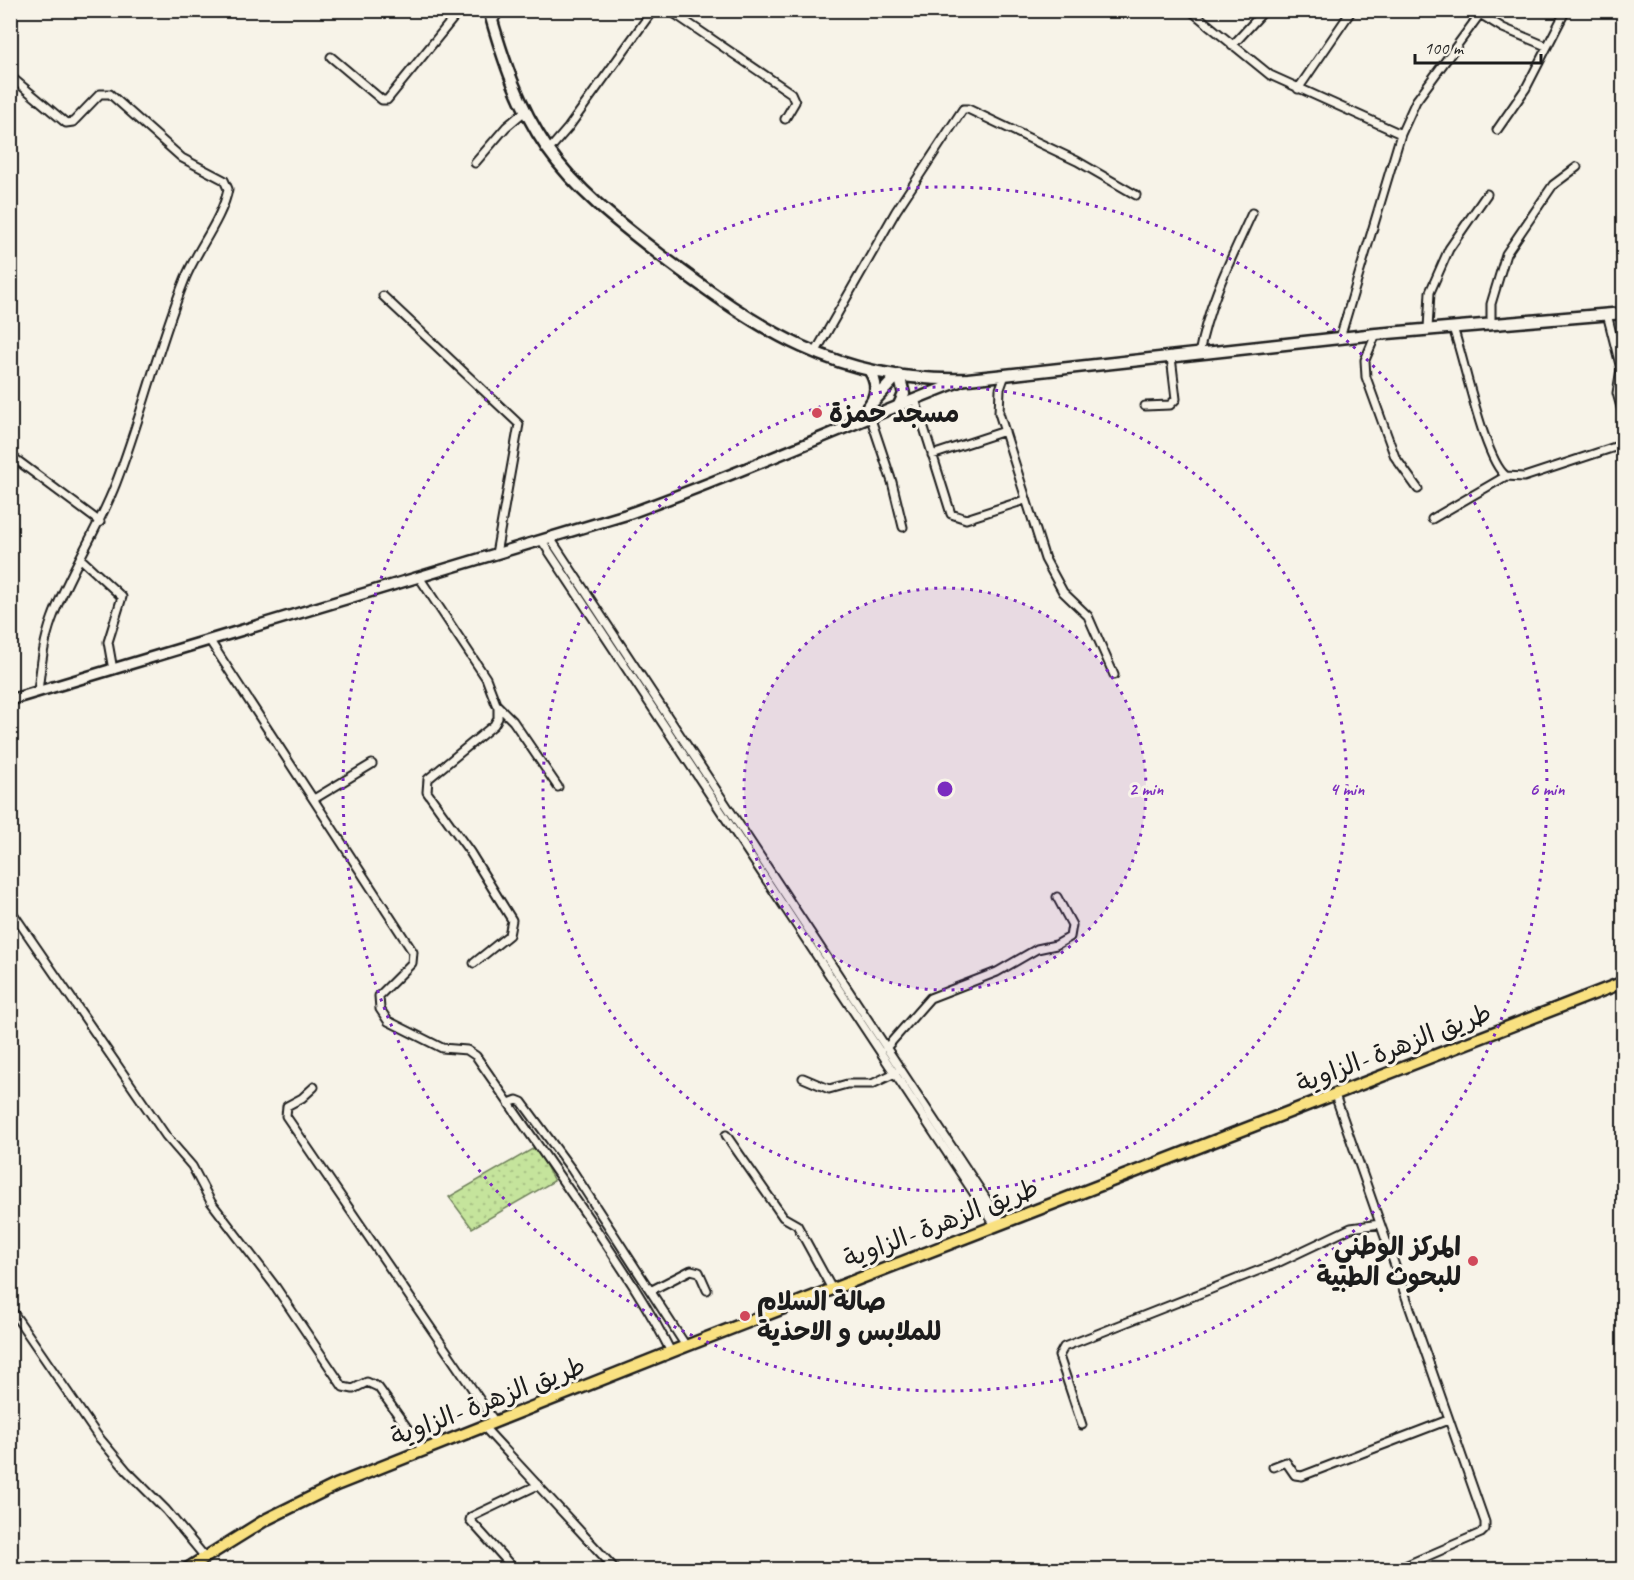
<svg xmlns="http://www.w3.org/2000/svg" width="1634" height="1580" viewBox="0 0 1634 1580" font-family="Caveat,'Playpen Sans Arabic',sans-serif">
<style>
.grass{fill:url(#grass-dots);stroke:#70805c;stroke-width:1.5}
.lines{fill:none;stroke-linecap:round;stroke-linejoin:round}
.minor-casing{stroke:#1c1c1c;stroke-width:11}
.tertiary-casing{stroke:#1c1c1c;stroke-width:14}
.secondary-casing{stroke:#1c1c1c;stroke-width:15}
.primary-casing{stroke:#1c1c1c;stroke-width:15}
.minor{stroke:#f7f3e8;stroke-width:7}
.tertiary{stroke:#f7f3e8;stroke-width:9}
.secondary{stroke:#f7f3e8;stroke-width:10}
.primary{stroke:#f9e181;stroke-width:10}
.ring{fill:none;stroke:#7b2cbf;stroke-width:3;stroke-dasharray:3 6}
.poi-dot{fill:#d1495b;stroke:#f7f3e8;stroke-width:2}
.labels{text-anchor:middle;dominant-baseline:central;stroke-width:6;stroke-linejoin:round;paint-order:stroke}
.poi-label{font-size:26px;font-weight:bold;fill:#1c1c1c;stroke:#f7f3e8;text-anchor:start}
.street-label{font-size:26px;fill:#1c1c1c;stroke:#f7f3e8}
.centre{fill:#7b2cbf;stroke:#f7f3e8;stroke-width:3}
.ring-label{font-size:18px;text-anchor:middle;font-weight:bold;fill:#7b2cbf;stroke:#f7f3e8;stroke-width:6;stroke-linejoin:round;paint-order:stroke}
</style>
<defs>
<pattern id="grass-dots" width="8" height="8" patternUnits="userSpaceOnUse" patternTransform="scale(1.5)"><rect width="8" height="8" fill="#c5e49c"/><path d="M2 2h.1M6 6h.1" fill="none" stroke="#a9c386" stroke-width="1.8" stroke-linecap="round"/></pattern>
</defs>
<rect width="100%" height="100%" fill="#f7f3e8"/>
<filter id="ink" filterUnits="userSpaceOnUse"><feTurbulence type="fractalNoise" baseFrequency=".0167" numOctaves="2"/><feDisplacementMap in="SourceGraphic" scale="12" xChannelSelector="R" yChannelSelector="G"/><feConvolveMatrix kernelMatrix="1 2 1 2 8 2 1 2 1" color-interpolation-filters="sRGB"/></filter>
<g filter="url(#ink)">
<!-- grass -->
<path class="grass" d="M536,1147L554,1181L472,1228L449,1197Z"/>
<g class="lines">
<defs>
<path id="minor" d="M669,10L791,93L795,102L785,119
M1190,10L1270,75L1401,134
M492,22L501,10
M1232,46L1265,10
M331,57L382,100H387L460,10
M10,76L66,123L73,122L100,94H110L182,158L224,180L228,189C223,218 196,251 185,279C158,346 142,416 116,483C98,530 69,572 52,619C43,643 41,667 38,691
M1298,89L1352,10
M1497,130L1526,88L1566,10
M549,150L568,128L653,10
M475,163L506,127L525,111
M383,296L519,424L496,554
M1607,314L1621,369L1617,393L1624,418
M1491,324V304L1506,254L1553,185L1577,167
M1453,328C1464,358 1484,460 1506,476L1524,477L1624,444
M1428,329L1430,292L1449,249L1487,194
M1376,334L1365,360L1366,377L1395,457L1418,489
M1340,338L1401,134L1416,101L1480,14L1503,28L1546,46
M815,353L896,211L963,109H968L1077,161L1136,195
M1199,354C1208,304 1231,259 1252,213
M1005,375L1000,389L999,413L1045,559L1063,592L1088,616L1114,675
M915,399L951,514L966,519L1025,500
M1145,406L1170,405L1176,399L1171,357
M870,416L892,482L903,527
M10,455L100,522
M932,455L1005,431
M1432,519L1506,476
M550,538L1002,1223
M542,541L995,1225
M81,559L122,597L108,642L113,670
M419,577L486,678L496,704L513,721L558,787
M210,641L413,952L412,963L379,996L380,1009L388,1021L442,1048L467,1050L476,1056C515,1113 555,1169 594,1226C622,1268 649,1308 671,1352
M314,799L372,764
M10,909L166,1136L192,1166L211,1202L275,1286L343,1387L353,1389L367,1382L378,1387L423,1450
M474,963L509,935L512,920L470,852L427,792L428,779L494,725L498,718V707
M886,1048L930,998L997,972L1037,949L1056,945L1070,937L1072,925L1057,897
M803,1078L829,1089L847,1084H872L897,1072
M314,1087L302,1098L287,1106L286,1116L495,1422
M1335,1095L1485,1522V1529L1481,1533L1407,1565L1402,1570
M509,1103L517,1100L522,1102L572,1170L686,1346
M726,1135L783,1217L797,1225L832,1289
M652,1290L691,1270L699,1272L707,1290
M10,1308L97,1435L127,1471L166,1510L205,1557
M1082,1425L1059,1356L1064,1347L1275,1264L1351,1228L1380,1224
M483,1426L616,1570
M1273,1467L1286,1462L1295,1475L1302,1476L1448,1420
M515,1570L470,1520L471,1517L538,1485"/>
<path id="tertiary" d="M10,700L625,515C740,474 852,423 966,379"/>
<path id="secondary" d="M489,10C503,60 518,105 547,148C577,191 619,223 659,254C760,330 835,383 968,379L1376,334L1624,313
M899,375L904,394L899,405
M874,401L898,375
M850,424C869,409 885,393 869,370"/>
<path id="primary" d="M185,1570L267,1519L336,1485L686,1346L1624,982"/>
</defs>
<!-- minor casing -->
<use href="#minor" class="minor-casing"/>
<!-- tertiary casing -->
<use href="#tertiary" class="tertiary-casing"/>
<!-- secondary casing -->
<use href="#secondary" class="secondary-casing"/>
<!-- primary casing -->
<use href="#primary" class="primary-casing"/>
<!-- minor -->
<use href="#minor" class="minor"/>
<!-- tertiary -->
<use href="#tertiary" class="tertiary"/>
<!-- secondary -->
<use href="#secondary" class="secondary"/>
<!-- primary -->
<use href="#primary" class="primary"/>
</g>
</g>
<!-- distance rings -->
<circle cx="945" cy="789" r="201" fill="#7b2cbf" fill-opacity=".12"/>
<g class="ring">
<circle cx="945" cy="789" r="201"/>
<circle cx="945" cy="789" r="402"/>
<circle cx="945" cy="789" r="602"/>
</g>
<!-- markers -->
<g class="poi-dot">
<circle cx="817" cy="413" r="6"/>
<circle cx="1473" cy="1261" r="6"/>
<circle cx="745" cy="1316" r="6"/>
</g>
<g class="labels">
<!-- poi labels -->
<g class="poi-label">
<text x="829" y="413">مسجد حمزة</text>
<text x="1461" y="1246" text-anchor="end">المركز الوطني<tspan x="1461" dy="30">للبحوث الطبية</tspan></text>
<text x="757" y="1301">صالة السلام<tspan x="757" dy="30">للملابس و الاحذية</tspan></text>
</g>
<!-- street labels -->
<g class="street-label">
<text transform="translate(1394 1048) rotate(-21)">طريق الزهرة -الزاوية</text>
<text transform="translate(941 1223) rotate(-21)">طريق الزهرة -الزاوية</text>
<text transform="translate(488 1401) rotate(-21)">طريق الزهرة -الزاوية</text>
</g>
</g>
<circle cx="945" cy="789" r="9" class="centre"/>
<g class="ring-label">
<text x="1146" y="795">2 min</text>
<text x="1347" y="795">4 min</text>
<text x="1547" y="795">6 min</text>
</g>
<!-- margin -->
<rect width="1634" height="1580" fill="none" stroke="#f7f3e8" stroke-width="36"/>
<rect x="18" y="18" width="1598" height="1544" fill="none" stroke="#1c1c1c" stroke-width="2" filter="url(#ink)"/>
<!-- scale -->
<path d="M1415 54v9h126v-9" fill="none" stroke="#1c1c1c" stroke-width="3"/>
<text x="1424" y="54" font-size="18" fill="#1c1c1c" stroke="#f7f3e8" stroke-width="4.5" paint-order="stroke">100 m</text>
</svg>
